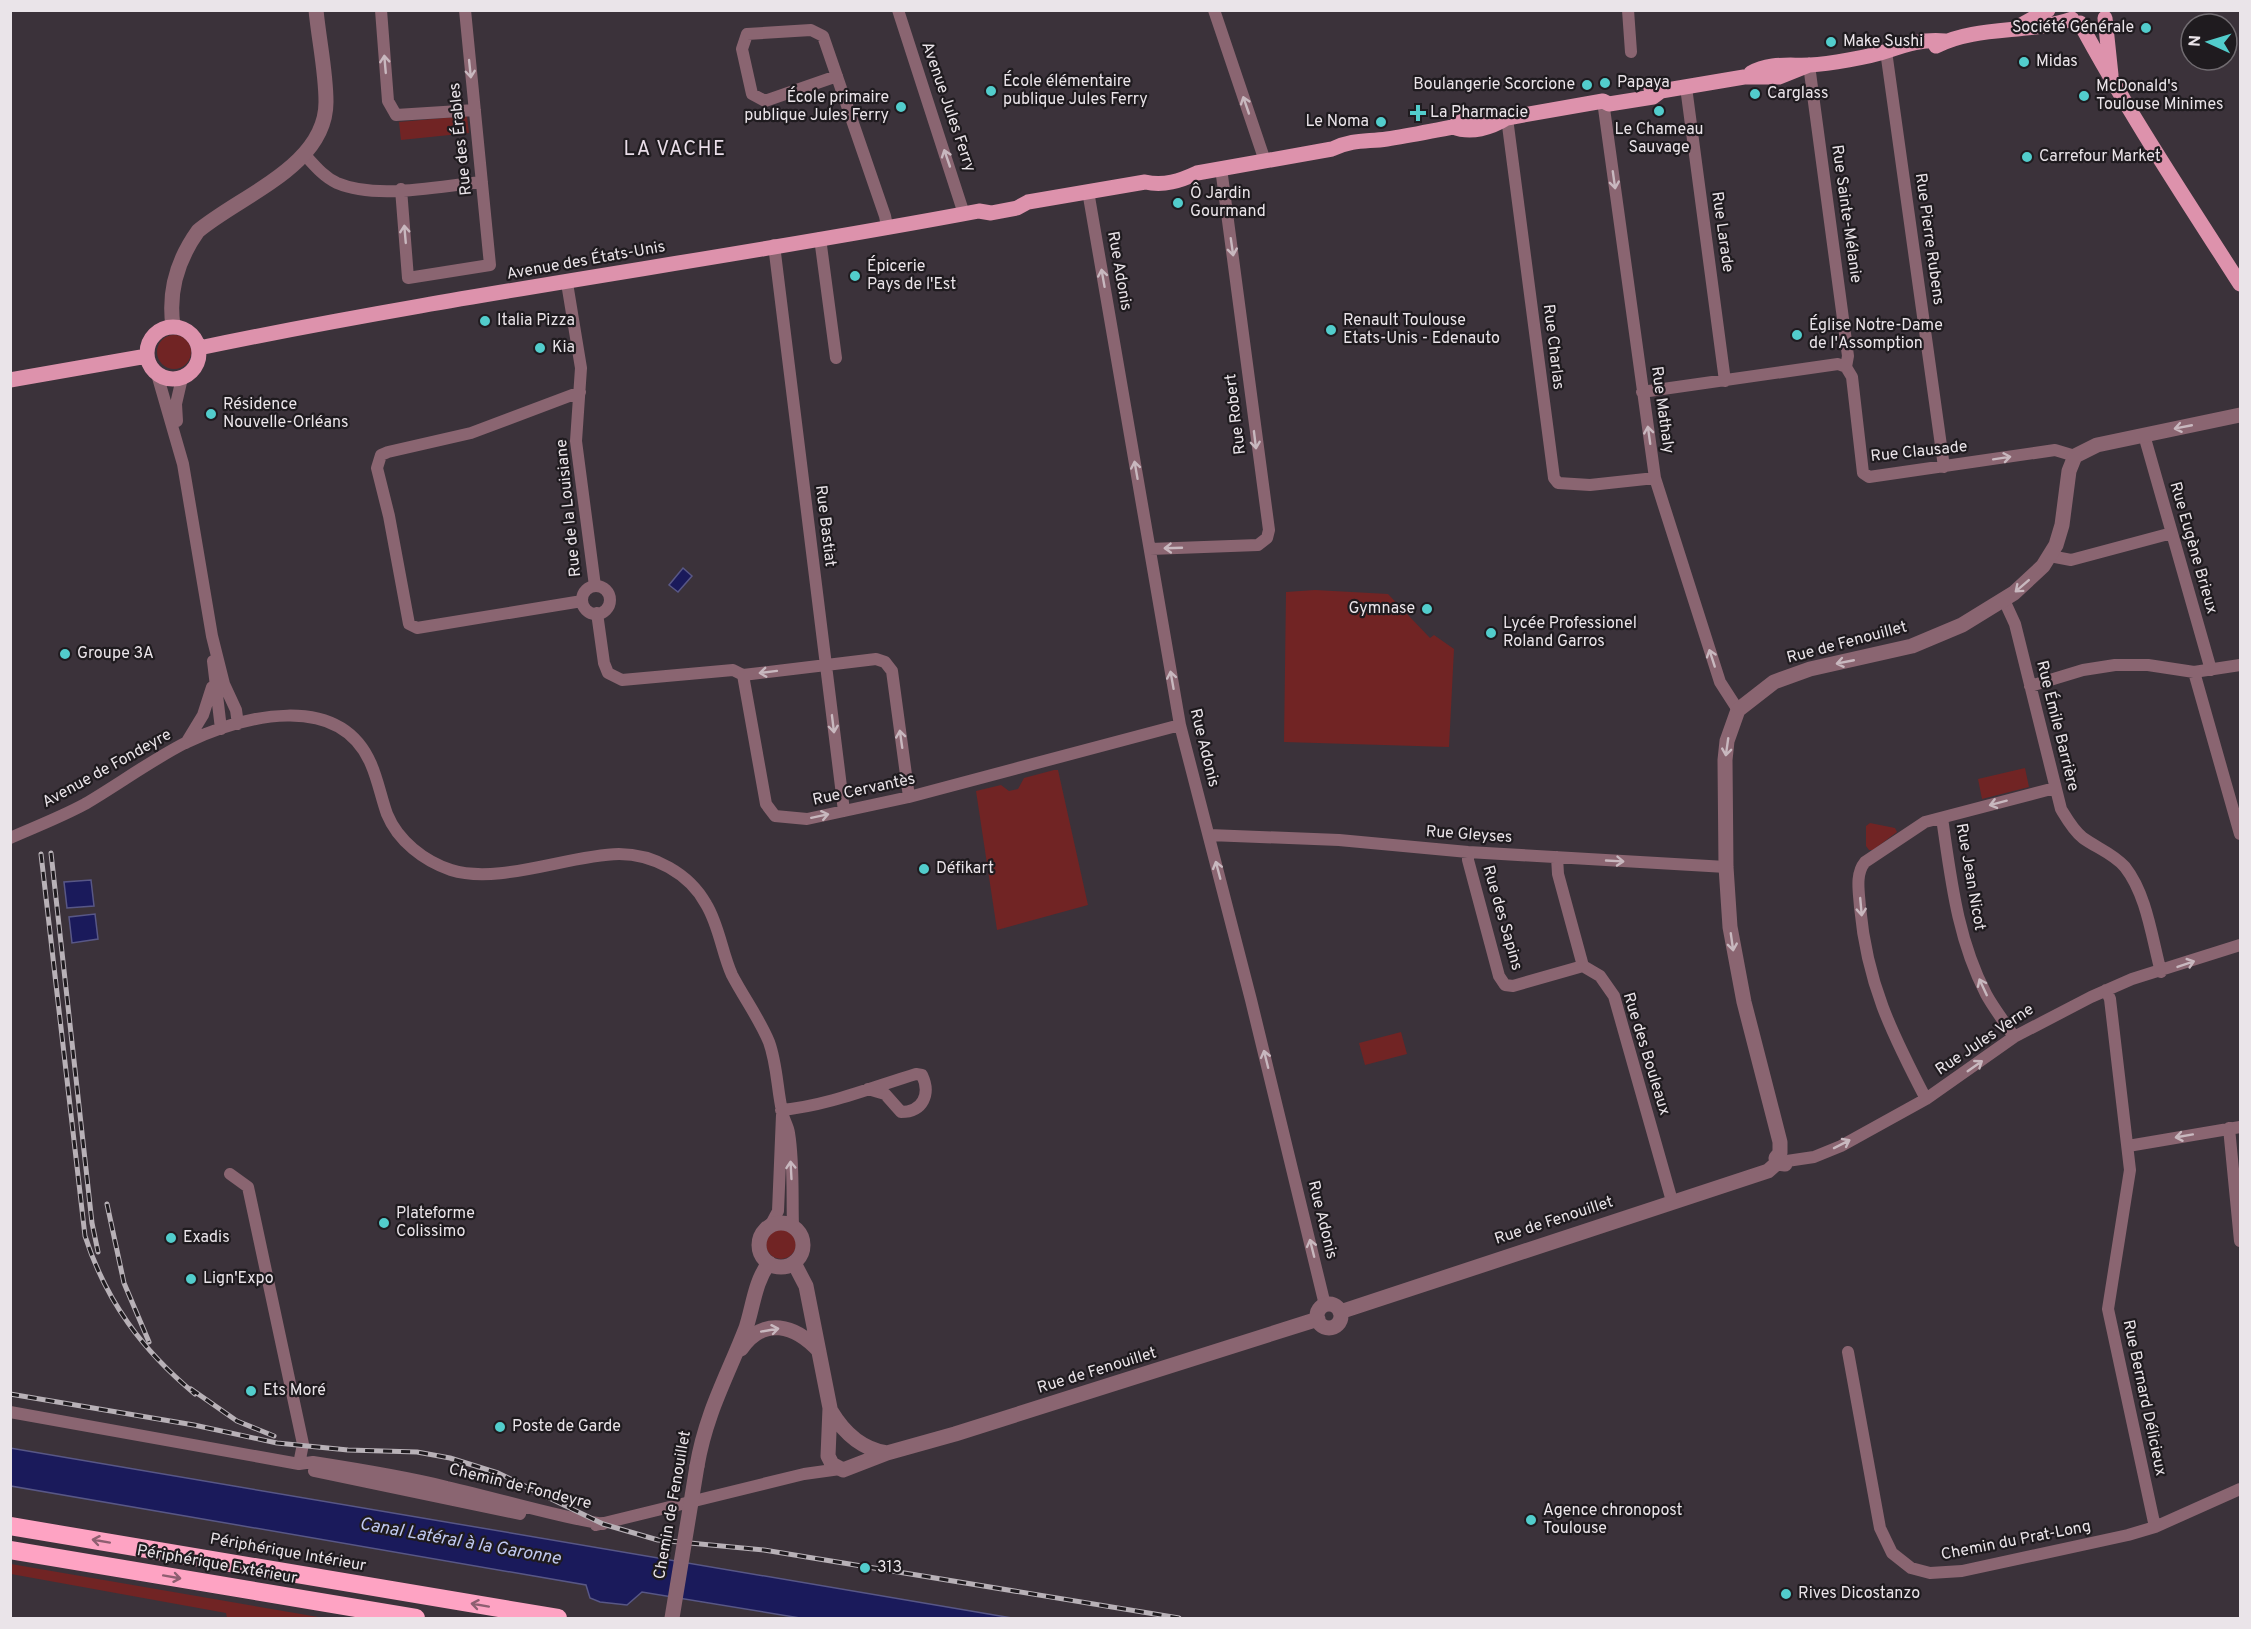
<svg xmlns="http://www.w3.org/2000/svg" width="2251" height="1629" viewBox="0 0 2251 1629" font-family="Overpass,sans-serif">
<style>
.green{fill:#712424}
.water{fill:#1a1a5b;stroke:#585786;stroke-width:1.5}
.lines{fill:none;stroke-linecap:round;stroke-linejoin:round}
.minor{stroke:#8a6571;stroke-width:12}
.tertiary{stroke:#8a6571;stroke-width:15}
.primary{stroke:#dd92ac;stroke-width:15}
.motorway{stroke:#fea3c3;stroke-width:18}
.rail-casing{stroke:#b8b1b7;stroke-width:5}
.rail{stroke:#1f1b1f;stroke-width:3;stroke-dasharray:9;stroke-linecap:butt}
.tertiary-bridge{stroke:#8a6571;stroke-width:15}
.oneway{stroke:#c8b8bf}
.oneway2{stroke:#8e5f71}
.poi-dot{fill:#52cdcc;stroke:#1f1b1f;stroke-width:2}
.labels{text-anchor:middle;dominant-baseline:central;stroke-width:4.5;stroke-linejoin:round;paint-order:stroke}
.poi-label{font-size:16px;fill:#eae4e9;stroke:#1f1b1f;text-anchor:start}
.street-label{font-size:16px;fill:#eae4e9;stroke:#1f1b1f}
.water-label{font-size:18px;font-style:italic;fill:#c0c9f1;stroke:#1f1b1f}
.quarter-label{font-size:20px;letter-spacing:1.5px;fill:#e9dde8;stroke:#1f1b1f}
</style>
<rect width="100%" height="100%" fill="#3b323a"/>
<!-- green -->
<path class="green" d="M467,116L469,133L401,140L399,122Z
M157 352a17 17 0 1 1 34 0a17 17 0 1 1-34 0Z
M1315,590L1388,594L1430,638L1434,635L1454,649L1449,747L1284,742L1286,592Z
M2025,768L2029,787L1982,799L1978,779Z
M1054,770H1058L1088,905L997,930L976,791L1001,785L1009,791L1018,789L1024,778Z
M1870,823L1895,828L1897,832L1873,850H1869L1866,846V826Z
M1401,1032L1407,1054L1365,1065L1359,1043Z
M766 1244a15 15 0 1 1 30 0a15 15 0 1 1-30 0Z
M10,1564H11L324,1618H227L226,1613L11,1574Z"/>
<!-- water -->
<path class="water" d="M683,568L692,576L678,592L669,585Z
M91,880L94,906L67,908L64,882Z
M95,914L98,939L72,943L69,917Z
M10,1448L1012,1618H800L642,1592L627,1605L600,1602L590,1598L586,1585L11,1486Z"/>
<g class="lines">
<!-- minor -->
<path class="minor" d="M381,10L388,101L396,115L475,110
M898,10L964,214
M1214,10L1265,161
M1628,10L1631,52
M1886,51L1944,467
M1809,65L1848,356L1846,367
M837,76L765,101L752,94L742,49L747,34L811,30L823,36L885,216L887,226
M1686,87L1725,381
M1603,101L1655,478L1720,682L1738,710
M1507,118L1554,478L1558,483L1590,485L1655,478
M305,155C315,166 324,177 337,183C377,200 439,186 482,182
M401,189L408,278L490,265L465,10
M1088,191L1180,725L1251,1000L1325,1305
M820,238L836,358
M774,245L844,811
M567,283L581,368L576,441L595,586
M157,374L183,464L212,636L224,684L236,710L238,724
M580,392L471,433L388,452L381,455L377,468L389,516L409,624L417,628L582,601
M1642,392L1838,364L1846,367L1852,377L1863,473L1869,477L2055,450L2075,456
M177,421L176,404L182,378
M2144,435L2211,670
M1150,549L1258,545L1267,538L1269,530L1221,168
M2050,556L2071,560L2172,533
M582 600a14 14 0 1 1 28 0a14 14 0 1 1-28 0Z
M2004,600L2015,624L2061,809C2067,819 2073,830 2083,838C2097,848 2114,854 2125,867C2147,895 2152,939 2161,972
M597,613L604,663L608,673L622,680L733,670L743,675
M213,661L221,729
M2194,672L2240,834
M2030,686L2083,670L2115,665H2148L2194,672L2240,665
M186,743L203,715L212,687
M909,797L892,671L885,662L876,659L743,675L766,804L775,816L807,819L909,797L1180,725
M1942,818C1951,879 1957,938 1986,994C1994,1009 2005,1022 2014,1037
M1209,835L1339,840L1468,852L1726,867
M10,838C35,827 61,817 85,804C119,784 150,761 185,743C242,716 339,690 371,764C378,780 381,797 387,814C398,841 424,861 451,870C499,885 568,855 619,854C653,854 689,873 706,904C719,925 722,953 732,975C744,998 759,1018 769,1042C777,1064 777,1088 782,1111C783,1119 788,1125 789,1133C794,1163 792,1196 793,1227
M1468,852V860L1499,976L1505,985L1513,986L1583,966
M1557,857L1558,874L1583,966L1600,976L1614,996L1672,1201
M2106,990L2110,999L2130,1170L2108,1309L2155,1527
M1926,1099C1891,1032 1867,983 1860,907C1859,892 1855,874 1865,862L1925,822L2055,788
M781,1110C827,1106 873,1087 916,1074L922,1075C931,1094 923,1112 901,1112L885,1094L868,1089
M2229,1128L2240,1241
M2128,1146L2240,1127
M1787,1161L1814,1157L1841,1146L1926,1099L2014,1037L2091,997L2132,979L2240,945
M230,1174L248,1187L303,1444L299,1464
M770,1226L778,1211L782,1115
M1848,1352L1880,1528L1892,1553L1911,1568L1930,1573L1962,1571L2128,1535L2155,1527L2240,1489
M10,1412L299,1464L313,1462C358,1469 403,1476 447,1487C500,1499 550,1515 603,1524
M314,1471L520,1514
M596,1525L804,1474L840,1469"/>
<!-- tertiary -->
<path class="tertiary" d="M173,326C168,291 178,259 198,231C241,195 326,166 326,102C326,72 319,41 316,10
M1777,1163L1776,1158L1780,1153V1142L1744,1002L1730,927L1726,867L1725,760L1727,741L1738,710L1774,682L1810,669L1912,646L1962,625L2014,593L2043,566L2056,545L2062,525L2069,471L2075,456L2097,445L2240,415
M759 1245a22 22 0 1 1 44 0a22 22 0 1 1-44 0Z
M794,1263L806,1286L830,1408L828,1456L832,1464L843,1470L887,1453L955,1434L1318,1319
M1317 1316a12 12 0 1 1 24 0a12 12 0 1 1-24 0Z
M1340,1312L1768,1171L1777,1163L1785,1164
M741,1349C764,1316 795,1325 819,1351
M831,1411C844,1433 861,1449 887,1453
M697,1466C706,1413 727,1377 746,1328C753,1307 755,1281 769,1263"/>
<!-- primary -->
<path class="primary" d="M2105,18L2111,75
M2080,23C2128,112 2185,198 2240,284
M2021,25L2048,10
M1936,46C1977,25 2029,34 2072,19
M1751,73C1769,62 1791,66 1810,65C1828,64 1870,57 1887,51C1907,44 1923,39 1945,41
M1651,89L1661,91L1744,77H1779L1809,65
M1453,127C1471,134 1491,128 1507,118
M147 353a26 26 0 1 1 52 0a26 26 0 1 1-52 0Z
M199,348C457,294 720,260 979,211L991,213L1017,208L1028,202L1145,182C1164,186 1180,181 1197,173L1332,149C1354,139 1366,142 1387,139C1409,136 1431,131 1453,127C1467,115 1489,115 1507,118L1603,101L1609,104L1653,97L1661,91
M10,380L147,356"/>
<!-- motorway -->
<path class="motorway" d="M10,1526L558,1618
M10,1550L416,1618"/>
<defs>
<path id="rail" d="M51,853L92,1223L98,1252
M41,854L85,1236C106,1301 142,1350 195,1394
M107,1204L124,1283L149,1342
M191,1389L237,1421L274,1436
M10,1394L194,1425L277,1443L348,1450L417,1452L450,1458L498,1473L603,1524L658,1540L764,1550L1179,1618"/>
</defs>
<!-- rail casing -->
<use href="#rail" class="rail-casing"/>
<!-- rail -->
<use href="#rail" class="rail"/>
<!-- tertiary-bridge -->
<path class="tertiary-bridge" d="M672,1618L697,1466"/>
</g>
<!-- one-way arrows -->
<defs><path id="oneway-shaft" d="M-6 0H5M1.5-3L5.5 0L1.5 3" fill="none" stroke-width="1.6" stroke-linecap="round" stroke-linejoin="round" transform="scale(1.5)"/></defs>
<g class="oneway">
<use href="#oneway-shaft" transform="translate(385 64) rotate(-95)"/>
<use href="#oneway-shaft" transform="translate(470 69) rotate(84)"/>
<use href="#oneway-shaft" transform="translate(1246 105) rotate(-109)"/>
<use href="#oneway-shaft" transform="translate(947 158) rotate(-109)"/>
<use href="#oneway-shaft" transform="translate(1614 180) rotate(82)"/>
<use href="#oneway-shaft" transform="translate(405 234) rotate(-95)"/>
<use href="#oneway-shaft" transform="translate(1232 247) rotate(82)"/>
<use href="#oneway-shaft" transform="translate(1103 278) rotate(-100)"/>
<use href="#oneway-shaft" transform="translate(2183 427) rotate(169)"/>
<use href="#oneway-shaft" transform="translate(1649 435) rotate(-98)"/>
<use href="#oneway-shaft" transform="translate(1255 440) rotate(83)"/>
<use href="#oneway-shaft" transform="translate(2002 458) rotate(-9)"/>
<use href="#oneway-shaft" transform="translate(1136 470) rotate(-100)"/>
<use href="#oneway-shaft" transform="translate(1173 548) rotate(178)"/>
<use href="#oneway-shaft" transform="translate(2022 586) rotate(139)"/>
<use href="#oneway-shaft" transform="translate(1712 658) rotate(-108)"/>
<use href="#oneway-shaft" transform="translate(1845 662) rotate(169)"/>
<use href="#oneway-shaft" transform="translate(768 672) rotate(173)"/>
<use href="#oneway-shaft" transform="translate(1172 680) rotate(-100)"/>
<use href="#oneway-shaft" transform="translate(833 724) rotate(83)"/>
<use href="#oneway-shaft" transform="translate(901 739) rotate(-98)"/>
<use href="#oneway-shaft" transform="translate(1727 747) rotate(98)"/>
<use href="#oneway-shaft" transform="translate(1998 803) rotate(165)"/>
<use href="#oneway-shaft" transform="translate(820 816) rotate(-12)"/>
<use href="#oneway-shaft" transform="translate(1615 861) rotate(3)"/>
<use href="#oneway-shaft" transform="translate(1218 870) rotate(-105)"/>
<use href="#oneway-shaft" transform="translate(1861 907) rotate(85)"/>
<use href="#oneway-shaft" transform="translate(1732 942) rotate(82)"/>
<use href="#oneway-shaft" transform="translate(2186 964) rotate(-19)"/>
<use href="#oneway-shaft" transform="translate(1983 987) rotate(-115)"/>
<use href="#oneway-shaft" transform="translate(1266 1059) rotate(-104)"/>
<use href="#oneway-shaft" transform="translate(1975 1066) rotate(-35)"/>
<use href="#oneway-shaft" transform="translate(2184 1136) rotate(170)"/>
<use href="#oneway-shaft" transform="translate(1842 1144) rotate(-27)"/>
<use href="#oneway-shaft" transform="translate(791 1170) rotate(-93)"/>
<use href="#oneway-shaft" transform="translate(1312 1248) rotate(-104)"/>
<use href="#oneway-shaft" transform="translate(770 1330) rotate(-10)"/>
</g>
<g class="oneway2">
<use href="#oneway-shaft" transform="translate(101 1541) rotate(-170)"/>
<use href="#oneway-shaft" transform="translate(172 1577) rotate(10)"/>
<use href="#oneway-shaft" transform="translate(480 1605) rotate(-170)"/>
</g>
<!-- markers -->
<g class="poi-dot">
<circle cx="2146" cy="28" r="6"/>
<circle cx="1831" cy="42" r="6"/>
<circle cx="2024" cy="62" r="6"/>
<circle cx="1605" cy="83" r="6"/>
<circle cx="1587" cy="85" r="6"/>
<circle cx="991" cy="91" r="6"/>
<circle cx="1755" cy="94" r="6"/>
<circle cx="2084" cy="96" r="6"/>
<circle cx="901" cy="107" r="6"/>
<circle cx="1659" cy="111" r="6"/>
<path d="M1415 104h6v6h6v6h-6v6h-6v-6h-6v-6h6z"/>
<circle cx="1381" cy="122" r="6"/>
<circle cx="2027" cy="157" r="6"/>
<circle cx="1178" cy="203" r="6"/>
<circle cx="855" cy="276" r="6"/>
<circle cx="485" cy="321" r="6"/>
<circle cx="1331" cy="330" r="6"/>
<circle cx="1797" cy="335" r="6"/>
<circle cx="540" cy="348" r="6"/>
<circle cx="211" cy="414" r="6"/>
<circle cx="1427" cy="609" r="6"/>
<circle cx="1491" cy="633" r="6"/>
<circle cx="65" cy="654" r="6"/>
<circle cx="924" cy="869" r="6"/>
<circle cx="384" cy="1223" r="6"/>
<circle cx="171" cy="1238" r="6"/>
<circle cx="191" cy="1279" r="6"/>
<circle cx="251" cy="1391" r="6"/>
<circle cx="500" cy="1427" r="6"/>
<circle cx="1531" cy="1520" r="6"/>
<circle cx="865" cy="1568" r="6"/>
<circle cx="1786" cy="1594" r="6"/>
</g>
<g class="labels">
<!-- poi labels -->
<g class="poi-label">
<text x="2134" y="28" text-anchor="end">Société Générale</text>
<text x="1843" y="42">Make Sushi</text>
<text x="2036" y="62">Midas</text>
<text x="1003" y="82">École élémentaire<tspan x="1003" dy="18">publique Jules Ferry</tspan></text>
<text x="1617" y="83">Papaya</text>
<text x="1575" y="85" text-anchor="end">Boulangerie Scorcione</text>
<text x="2096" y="87">McDonald's<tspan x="2096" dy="18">Toulouse Minimes</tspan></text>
<text x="1767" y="94">Carglass</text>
<text x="889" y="98" text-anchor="end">École primaire<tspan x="889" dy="18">publique Jules Ferry</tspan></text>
<text x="1430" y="113">La Pharmacie</text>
<text x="1369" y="122" text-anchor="end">Le Noma</text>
<text x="1659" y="130" text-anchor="middle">Le Chameau<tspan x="1659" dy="18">Sauvage</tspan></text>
<text x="2039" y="157">Carrefour Market</text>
<text x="1190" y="194">Ô Jardin<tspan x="1190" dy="18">Gourmand</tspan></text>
<text x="867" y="267">Épicerie<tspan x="867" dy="18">Pays de l'Est</tspan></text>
<text x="497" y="321">Italia Pizza</text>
<text x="1343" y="321">Renault Toulouse<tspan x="1343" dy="18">Etats-Unis - Edenauto</tspan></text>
<text x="1809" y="326">Église Notre-Dame<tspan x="1809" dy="18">de l'Assomption</tspan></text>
<text x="552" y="348">Kia</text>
<text x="223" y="405">Résidence<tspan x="223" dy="18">Nouvelle-Orléans</tspan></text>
<text x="1415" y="609" text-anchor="end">Gymnase</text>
<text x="1503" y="624">Lycée Professionel<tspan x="1503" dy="18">Roland Garros</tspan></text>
<text x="77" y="654">Groupe 3A</text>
<text x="936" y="869">Défikart</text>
<text x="396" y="1214">Plateforme<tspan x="396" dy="18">Colissimo</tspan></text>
<text x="183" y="1238">Exadis</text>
<text x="203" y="1279">Lign'Expo</text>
<text x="263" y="1391">Ets Moré</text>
<text x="512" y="1427">Poste de Garde</text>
<text x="1543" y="1511">Agence chronopost<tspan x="1543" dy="18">Toulouse</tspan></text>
<text x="877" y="1568">313</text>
<text x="1798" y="1594">Rives Dicostanzo</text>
</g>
<!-- street labels -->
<g class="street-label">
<text transform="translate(948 107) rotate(71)">Avenue Jules Ferry</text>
<text transform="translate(461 139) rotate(-96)">Rue des Érables</text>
<text transform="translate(1846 214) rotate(82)">Rue Sainte-Mélanie</text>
<text transform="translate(1722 232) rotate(82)">Rue Larade</text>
<text transform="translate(1929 239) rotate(82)">Rue Pierre Rubens</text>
<text transform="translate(586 261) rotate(-10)">Avenue des États-Unis</text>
<text transform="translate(1119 271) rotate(80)">Rue Adonis</text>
<text transform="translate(1553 347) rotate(83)">Rue Charlas</text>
<text transform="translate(1662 410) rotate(82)">Rue Mathaly</text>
<text transform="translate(1236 414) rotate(-97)">Rue Robert</text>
<text transform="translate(1919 452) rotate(-6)">Rue Clausade</text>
<text transform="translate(569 508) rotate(-96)">Rue de la Louisiane</text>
<text transform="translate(825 526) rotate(83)">Rue Bastiat</text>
<text transform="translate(2193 548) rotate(74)">Rue Eugène Brieux</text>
<text transform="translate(1847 643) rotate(-15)">Rue de Fenouillet</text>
<text transform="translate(2057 726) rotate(76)">Rue Émile Barrière</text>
<text transform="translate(1204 748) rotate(76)">Rue Adonis</text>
<text transform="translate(107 769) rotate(-29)">Avenue de Fondeyre</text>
<text transform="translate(864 790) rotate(-12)">Rue Cervantès</text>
<text transform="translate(1469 835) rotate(4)">Rue Gleyses</text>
<text transform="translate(1970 877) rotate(80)">Rue Jean Nicot</text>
<text transform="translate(1502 918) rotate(74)">Rue des Sapins</text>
<text transform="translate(1985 1040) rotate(-34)">Rue Jules Verne</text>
<text transform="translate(1646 1054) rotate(73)">Rue des Bouleaux</text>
<text transform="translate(1322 1220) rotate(76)">Rue Adonis</text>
<text transform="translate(1554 1221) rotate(-18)">Rue de Fenouillet</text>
<text transform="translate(1097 1371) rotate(-17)">Rue de Fenouillet</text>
<text transform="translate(2144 1398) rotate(78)">Rue Bernard Délicieux</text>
<text transform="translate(520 1487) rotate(14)">Chemin de Fondeyre</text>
<text transform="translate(673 1505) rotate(-80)">Chemin de Fenouillet</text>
<text transform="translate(2016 1541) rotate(-11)">Chemin du Prat-Long</text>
<text transform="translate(288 1553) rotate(10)">Périphérique Intérieur</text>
<text transform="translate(217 1565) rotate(10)">Périphérique Extérieur</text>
</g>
<!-- water labels -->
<g class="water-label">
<text transform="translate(460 1542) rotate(10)">Canal Latéral à la Garonne</text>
</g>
<!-- quarter labels -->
<g class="quarter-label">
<text x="675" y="150">LA VACHE</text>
</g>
</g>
<!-- border -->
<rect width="2251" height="1629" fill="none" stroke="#eae4e9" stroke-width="24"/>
<!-- north arrow -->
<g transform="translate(2209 42) rotate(274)"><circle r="28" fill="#1f1b1f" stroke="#706b70" stroke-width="1.5"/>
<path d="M0-4.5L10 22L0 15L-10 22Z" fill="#52cdcc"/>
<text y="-9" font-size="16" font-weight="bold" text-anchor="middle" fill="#eae4e9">N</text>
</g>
</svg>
